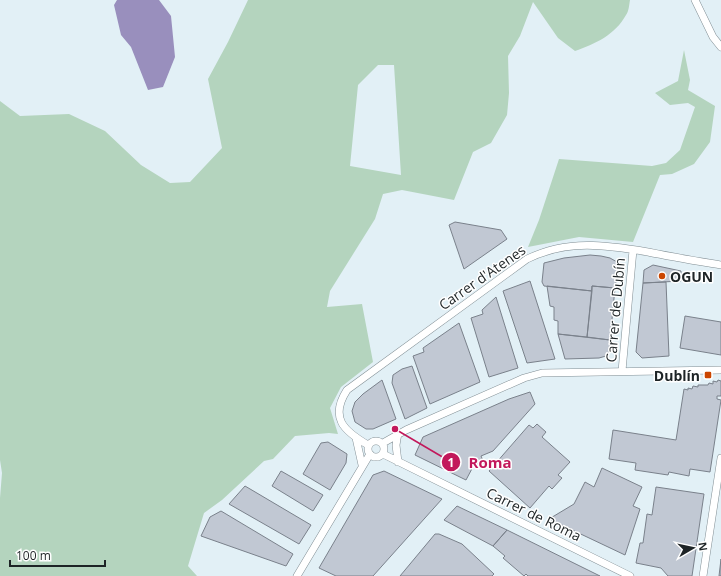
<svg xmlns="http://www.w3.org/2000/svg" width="721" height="576" viewBox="0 0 721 576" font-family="'Open Sans',sans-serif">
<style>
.green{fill:#b4d4be;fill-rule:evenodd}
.water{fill:#998fbd}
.building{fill:#c1c8d3;stroke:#7a818b}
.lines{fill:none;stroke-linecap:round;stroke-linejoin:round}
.minor-casing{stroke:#818e94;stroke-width:8}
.minor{stroke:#fff;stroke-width:7}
.poi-dot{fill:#cb4601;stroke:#fff;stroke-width:1.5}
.labels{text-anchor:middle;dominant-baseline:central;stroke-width:3;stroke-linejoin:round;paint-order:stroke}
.poi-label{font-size:14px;font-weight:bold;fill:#1e2426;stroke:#fff;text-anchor:start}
.street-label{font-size:14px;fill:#1e2426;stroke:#fff}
.leader{fill:none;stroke:#c2185b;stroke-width:1.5}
.callout-dot{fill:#c2185b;stroke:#fff;stroke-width:1.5}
.mark-label{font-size:12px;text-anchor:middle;font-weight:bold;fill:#fff}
.callout-label{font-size:15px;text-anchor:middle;font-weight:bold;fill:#c2185b;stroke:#fff;stroke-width:3;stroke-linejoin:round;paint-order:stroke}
</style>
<rect width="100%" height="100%" fill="#e2f0f6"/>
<!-- green -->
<path class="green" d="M248,0H630C629,5 629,11 626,15C615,35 595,44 575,51L558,38L533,2L520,36L508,56L509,93L507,115L491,143L473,152L454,200L402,190L383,194L375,219L330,291L327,307L362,304L373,362L341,387L330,408L338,434L329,433L295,436L273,459L264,461L222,500L204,513L188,566L197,576H0V498L2,473L0,460V101L20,116L69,114L105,131L141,165L170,183L190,182L222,148L208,79L228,42ZM378,65H394L401,175L350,166L358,85Z
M684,50L690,80L688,90L715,106L710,142L694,164L672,174L660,175L633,242L579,237L528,247L539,220L559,159L652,166L666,163L680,150L695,107L688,103L670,105L655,93L678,81Z"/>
<!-- water -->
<path class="water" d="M117,0H159L171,16L175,57L163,87L148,90L131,47L121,35L114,5Z"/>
<!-- building -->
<path class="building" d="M455,222L501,230L507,239L464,269L449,225Z
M590,255L601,256L610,258L617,262L618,269L615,288L592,286V291L544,286L542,282L544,263L564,258Z
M653,265L681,271V281L643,283L644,270Z
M530,281L555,359L527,363L503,291Z
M666,282L669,356L642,358L636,352L643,283Z
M547,286L592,291L587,337L558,334V321L554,320V307L550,306Z
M592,286L615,288L610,340L587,337Z
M496,297L518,368L489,377L471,318L483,314L482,310Z
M685,316L721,322V355L680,348Z
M459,323L480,382L430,404L413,356L424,352L423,348Z
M558,334L610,340L609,351L606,356L599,358L565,359Z
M412,366L427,408L405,419L392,383L393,375L402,369Z
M382,380L396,419L373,429H366L355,422L352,411L355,402L363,394Z
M718,380L721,381V396H717V399L721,400L710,472L690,469L689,476L669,472L668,475L635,470L636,463L609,459L613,430L676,440L684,389L688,390V388L692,389L693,386L698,387V385H708L709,383L713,384V381L717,382Z
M530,392L535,404L493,451L481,456L484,463L481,465L475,463L466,480L415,455L423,437L509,399Z
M537,424L546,432L542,437L570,462L558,475L562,478L552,489L549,486L530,508L489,471L529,425L533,428Z
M328,442L347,454L346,463L330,490L303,474L321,443Z
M602,468L642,487L633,506L640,509L625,555L549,519L574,504L585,482L594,487Z
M281,471L323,495L313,511L272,486Z
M384,471L442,499L373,576H336L319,568L373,475Z
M245,486L311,525L299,544L229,504Z
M656,487L704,494L692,576H668L661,568L636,563L640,543H643L647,514L652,515Z
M457,506L507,530L493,546L444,520Z
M221,511L293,554L286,566L201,536L210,517Z
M507,530L600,576H528L526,574L524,576L503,558L505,556L493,546Z
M435,534H439L462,544L494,574L492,576H400Z
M721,559V576H719Z"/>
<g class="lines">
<defs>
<path id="minor" d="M695,0L713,37L721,47
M622,371L633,250
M356,438L362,465
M368 449a8 8 0 1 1 16 0a8 8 0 1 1-16 0Z
M383,443L406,430L524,378L542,373L721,370
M368,445C344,431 329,418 347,390L527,259C568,239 605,245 648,252C672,257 697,261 721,265
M383,454L630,576
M398,462L396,445L398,433
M297,576L370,454
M703,576L721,458"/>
</defs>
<!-- minor casing -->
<use href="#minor" class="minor-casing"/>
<!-- minor -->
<use href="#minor" class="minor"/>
</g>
<!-- markers -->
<g class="poi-dot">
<circle cx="662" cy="276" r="4"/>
<rect x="704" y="371" width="8" height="8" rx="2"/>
</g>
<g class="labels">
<!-- poi labels -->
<g class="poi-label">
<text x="670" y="276">OGUN</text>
<text x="700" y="375" text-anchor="end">Dublín</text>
</g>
<!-- street labels -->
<g class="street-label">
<text transform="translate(482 277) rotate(-35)">Carrer d'Atenes</text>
<text transform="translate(615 310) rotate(-85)">Carrer de Dubín</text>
<text transform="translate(534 514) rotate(26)">Carrer de Roma</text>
</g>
</g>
<!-- callouts -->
<path class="leader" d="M395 429L451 462"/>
<g class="callout-dot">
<circle cx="395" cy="429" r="4"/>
<circle cx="451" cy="462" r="10"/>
</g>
<g class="mark-label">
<text x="451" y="467">1</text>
</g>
<g class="callout-label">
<text x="490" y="468">Roma</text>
</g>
<!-- north arrow -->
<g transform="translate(693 548) rotate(81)" stroke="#ffffff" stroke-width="3" paint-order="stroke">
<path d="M0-3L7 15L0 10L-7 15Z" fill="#1e2426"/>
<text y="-6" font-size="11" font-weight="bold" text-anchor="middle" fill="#1e2426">N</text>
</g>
<!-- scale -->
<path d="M10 560v6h95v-6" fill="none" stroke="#1e2426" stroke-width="2"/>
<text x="16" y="560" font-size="12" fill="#1e2426" stroke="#ffffff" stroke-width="3" paint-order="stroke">100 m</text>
</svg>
